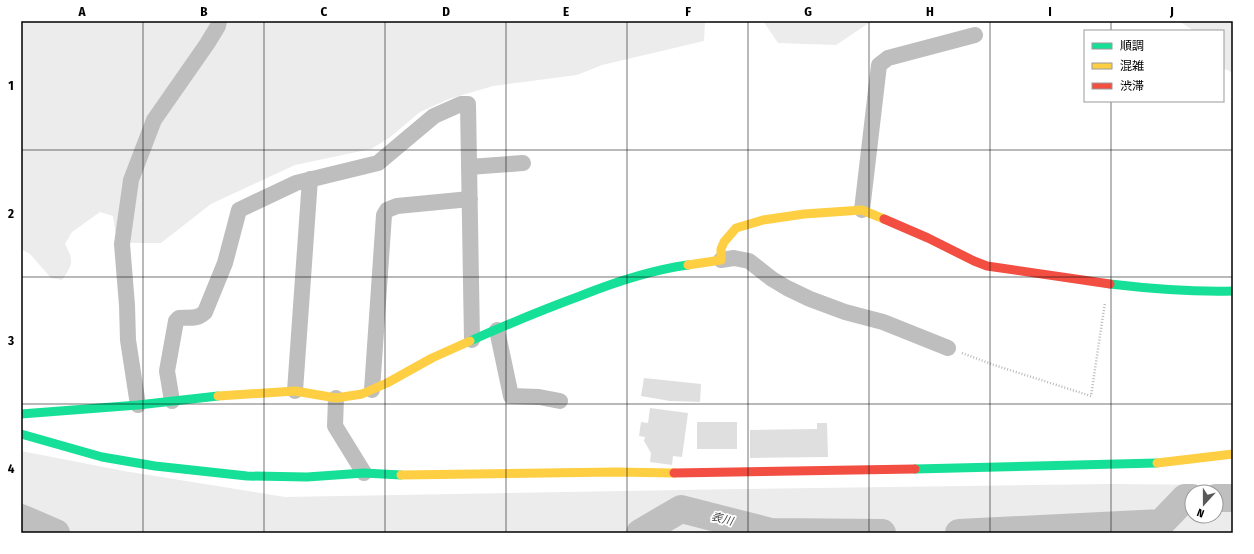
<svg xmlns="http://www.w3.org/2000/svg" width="1254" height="554" viewBox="0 0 1254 554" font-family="'Fira Sans Condensed','Noto Sans JP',sans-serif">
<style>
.green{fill:#ececec;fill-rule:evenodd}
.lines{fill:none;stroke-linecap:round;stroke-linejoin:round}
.river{stroke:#bfbfbf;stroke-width:28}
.building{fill:#dfdfdf}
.path{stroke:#b9b9b9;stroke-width:2.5;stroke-dasharray:1 2;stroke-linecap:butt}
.street{stroke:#bebebe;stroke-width:16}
.fast{stroke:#16e098;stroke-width:9}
.slow{stroke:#ffcf43;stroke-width:9}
.jam{stroke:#f24e42;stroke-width:9}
.grid{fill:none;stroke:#000;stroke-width:1;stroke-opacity:0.55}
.labels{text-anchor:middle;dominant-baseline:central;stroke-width:3.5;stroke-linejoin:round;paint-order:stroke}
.water-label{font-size:11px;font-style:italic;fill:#444;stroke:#fff}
.neatline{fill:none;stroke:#000;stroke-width:1.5}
.grid-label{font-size:13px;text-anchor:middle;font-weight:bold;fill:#000}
</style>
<rect width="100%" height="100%" fill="#fff"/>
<!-- green -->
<path class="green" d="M21,21H705L704,41L602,65L577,75L493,86L449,99L420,112L389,138L371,149L295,165L211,204L161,243H117L113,216L100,212L72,232L65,244C74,261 73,264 62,280L51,278L30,254L21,249Z
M763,21H872L836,45L778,43Z
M1179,21H1233V73L1223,68V31H1194Z
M21,451L124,471L285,497L739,489L1109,484L1233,485V533H21ZM1192,492H1216V516H1192Z"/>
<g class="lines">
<!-- river -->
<path class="river" d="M1216,498H1233
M21,518L56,533
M640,533L681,509L771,532L882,533
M959,533L1161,523L1185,498H1192"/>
</g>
<!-- building -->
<path class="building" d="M644,378L701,384L700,402L670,401L641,396Z
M650,408L688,413L682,457L673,456L672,465L650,462L651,453L644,441L645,437L639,436L641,422L648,423Z
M697,422H737V449H697Z
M817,423H827L828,457L750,458V430L817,429Z"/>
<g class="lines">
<!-- path -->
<path class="path" d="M962,353L994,365L1091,396L1105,302"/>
<!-- street -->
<path class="street" d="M469,167L523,163
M862,210L879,65L888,58L975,35
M721,260L734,258L749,261L772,279L787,288L810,299L845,312L883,322L948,348
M497,330L511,396L539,397L560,401
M372,390L384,215L387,210L397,206L470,199
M295,391L310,179
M336,398L335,426L364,473
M172,401L167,371L176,321L179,318C189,317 197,320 205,312L225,263L239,210L296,183L378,163L434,116L461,104H468L472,340
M138,405L128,340L127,305L122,244L131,180L154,120L207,44L218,26L219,21"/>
<!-- fast -->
<path class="fast" d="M1110,284C1152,289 1191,292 1233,291
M470,341C506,325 542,310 580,296C615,282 651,270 688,265
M21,414L138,405L218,396
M21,434L102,457L155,466L247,476L307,477L364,473L401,475
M915,469L1157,463"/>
<!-- slow -->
<path class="slow" d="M688,265L721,260V249L724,242L736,228L763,220L804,214L862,210L884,219
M218,396L295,391L336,398L362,394L387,383L432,358L470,341
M1157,463L1233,454
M401,475L616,472L674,473"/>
<!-- jam -->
<path class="jam" d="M884,219L928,238L974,261L987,266L1110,284
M674,473L915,469"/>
</g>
<!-- grid -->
<path class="grid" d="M143,21V533M264,21V533M385,21V533M506,21V533M627,21V533M748,21V533M869,21V533M990,21V533M1111,21V31M1111,101V533M21,150H1233M21,277H1233M21,404H1233"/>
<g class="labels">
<!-- water labels -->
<g class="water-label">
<text transform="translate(722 519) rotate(14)">表川</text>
</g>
</g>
<!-- border -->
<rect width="1254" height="554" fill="none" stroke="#ffffff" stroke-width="44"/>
<!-- legend -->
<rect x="1084" y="30" width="140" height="72" fill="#ffffff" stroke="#999999"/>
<rect x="1092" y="43" width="20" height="6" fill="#16e098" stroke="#999999"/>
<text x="1120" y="50" font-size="12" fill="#000000">順調</text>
<rect x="1092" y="63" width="20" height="6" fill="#ffcf43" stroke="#999999"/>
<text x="1120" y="70" font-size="12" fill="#000000">混雑</text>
<rect x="1092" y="83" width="20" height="6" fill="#f24e42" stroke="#999999"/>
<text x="1120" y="90" font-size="12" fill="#000000">渋滞</text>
<!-- north arrow -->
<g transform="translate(1204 504) rotate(201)"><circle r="19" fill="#ffffff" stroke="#999999"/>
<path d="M0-3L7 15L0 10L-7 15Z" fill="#595959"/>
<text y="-6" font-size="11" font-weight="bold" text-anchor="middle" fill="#000000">N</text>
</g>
<rect x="22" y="22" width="1210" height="510" class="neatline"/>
<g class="grid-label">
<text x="82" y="16">A</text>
<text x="204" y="16">B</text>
<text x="324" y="16">C</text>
<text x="446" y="16">D</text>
<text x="566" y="16">E</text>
<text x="688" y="16">F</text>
<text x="808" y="16">G</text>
<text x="930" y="16">H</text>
<text x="1050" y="16">I</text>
<text x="1172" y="16">J</text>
<text x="11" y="90">1</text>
<text x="11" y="218">2</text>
<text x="11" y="345">3</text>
<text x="11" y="473">4</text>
</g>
</svg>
